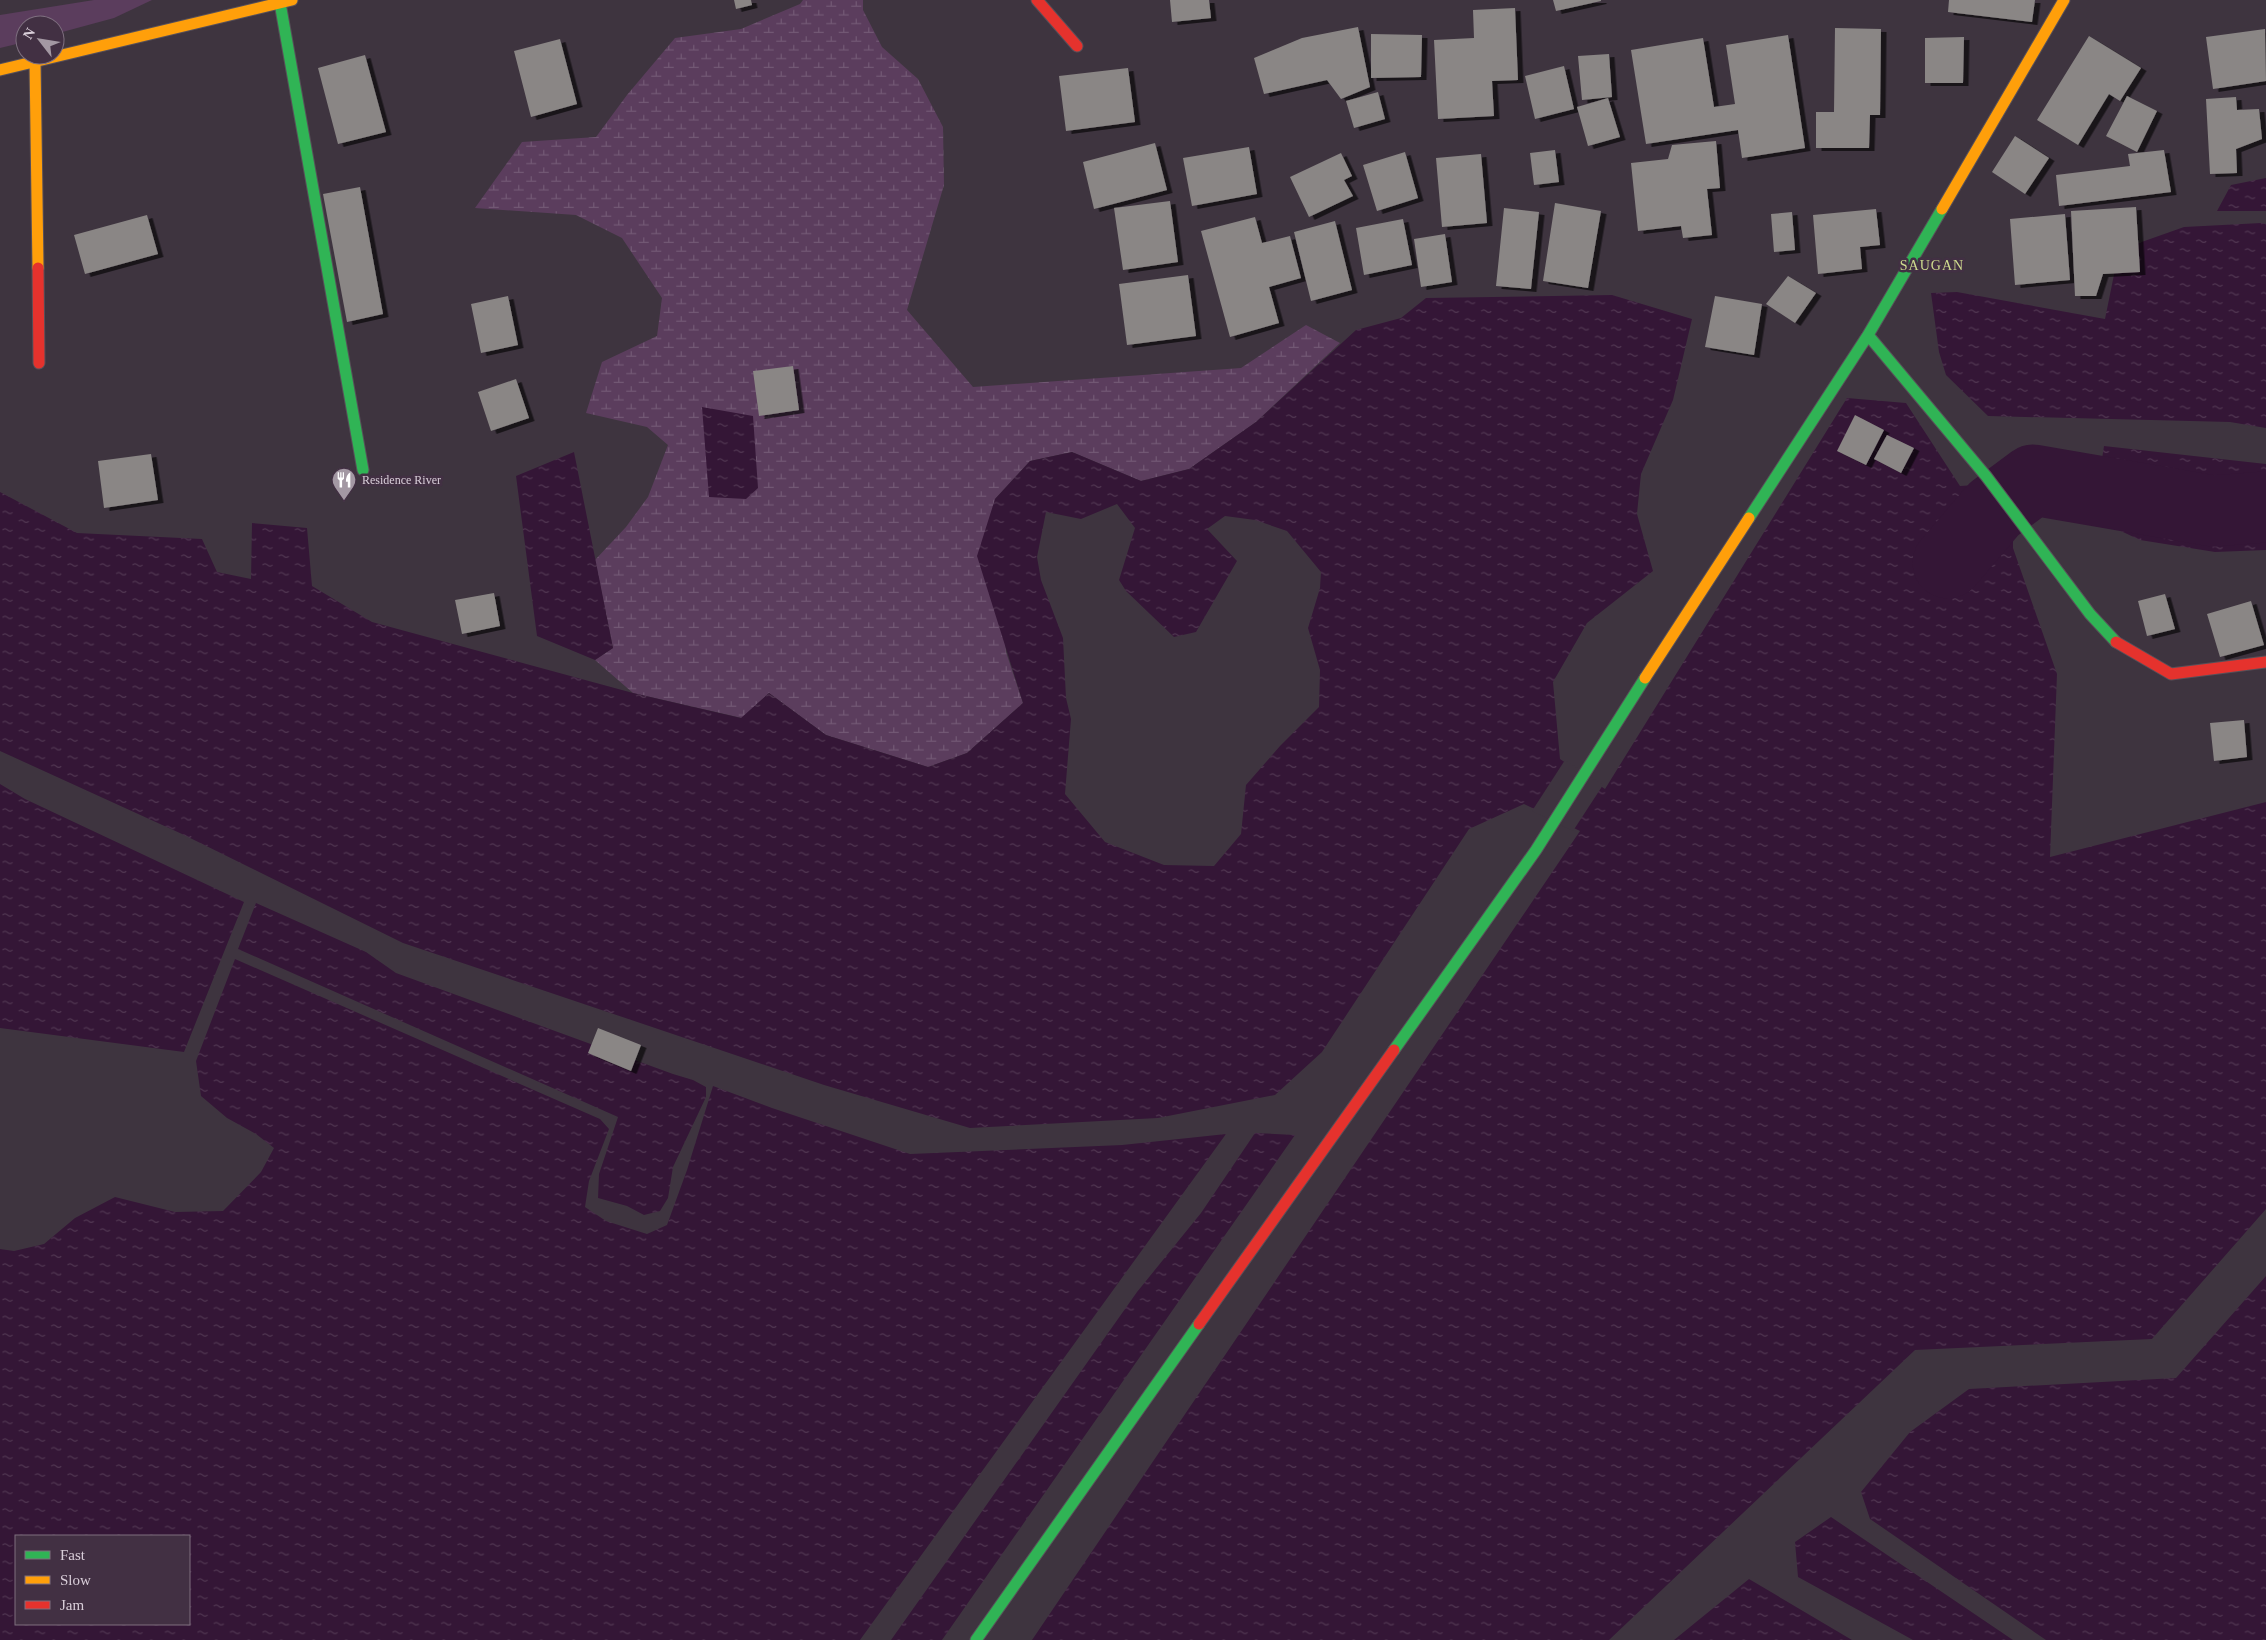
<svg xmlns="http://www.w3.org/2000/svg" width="2266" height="1640" viewBox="0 0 2266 1640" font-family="'Times New Roman',serif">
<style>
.green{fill:#5b3d5d}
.wetland{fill:url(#wetland-marsh)}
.water{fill:url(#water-ripples);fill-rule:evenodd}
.pier{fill:#3e343f}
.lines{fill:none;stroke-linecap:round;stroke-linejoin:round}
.river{stroke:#341636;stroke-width:71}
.building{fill:#8a8685;filter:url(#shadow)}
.fast-casing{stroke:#585059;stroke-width:13}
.slow-casing{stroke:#585059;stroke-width:13}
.jam-casing{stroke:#585059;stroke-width:13}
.fast{stroke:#30b455;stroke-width:11}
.slow{stroke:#ff9f0a;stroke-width:11}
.jam{stroke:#e5322d;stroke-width:11}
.labels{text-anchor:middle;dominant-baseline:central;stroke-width:5;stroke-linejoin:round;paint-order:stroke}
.poi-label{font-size:12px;fill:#d9ced9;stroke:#423043;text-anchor:start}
.neighbourhood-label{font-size:14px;letter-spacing:1px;fill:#cedb8e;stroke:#423043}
</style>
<defs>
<pattern id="wetland-marsh" width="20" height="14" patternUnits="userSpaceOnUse" patternTransform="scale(1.25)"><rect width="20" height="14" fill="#5b3d5d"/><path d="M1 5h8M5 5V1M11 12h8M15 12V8" fill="none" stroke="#725874"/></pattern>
<pattern id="water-ripples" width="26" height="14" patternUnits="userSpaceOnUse" patternTransform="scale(1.25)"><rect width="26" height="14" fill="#341636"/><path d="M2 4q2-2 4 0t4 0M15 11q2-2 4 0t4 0" fill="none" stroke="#513752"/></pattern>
<filter id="shadow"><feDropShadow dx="5.5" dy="3" stdDeviation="0" flood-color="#0009"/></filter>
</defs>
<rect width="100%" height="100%" fill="#3e343f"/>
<!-- green -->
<path class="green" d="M94,0H152L114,18L55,34V25H25V42L0,48V15Z"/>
<!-- wetland -->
<path class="wetland" d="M803,0H863V10L882,47L918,79L943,127L944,185L907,310L973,387L1241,368L1306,325L1340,343L1256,422L1189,469L1141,481L1072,452L1030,461L995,499L1006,652L1023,703L967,753L928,767L826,735L769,693L742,718L633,693L595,660L613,648L595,560L626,527L648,497L668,445L647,427L586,413L602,362L657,336L662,298L622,238L576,215L475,208L522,142L596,137L627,95L675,38L741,29L800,4Z"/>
<!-- water -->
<path class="water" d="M2266,178V211H2217L2231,185Z
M2261,223L2266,224V428L2230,422L1988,416L1946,375L1939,352L1931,293L1957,292L2105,319L2119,250L2184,227Z
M1612,295L1692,319L1673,400L1641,474L1637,514L1653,571L1587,623L1553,682L1560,759L1605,789L1847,398L1906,403L1960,486L1975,485L2013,532V548L2057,674L2050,857L2266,802V1209L2152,1339L1915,1350L1609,1640H1032L1580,831L1524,804L1469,829L1322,1052L1275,1095L1158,1118L970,1128L824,1085L403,943L182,834L0,751V492L77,533L202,539L217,572L251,579L252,523L307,528L312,586L372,622L633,693L741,718L769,693L826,735L928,767L967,753L1023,703L977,556L995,499L1030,461L1072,452L1141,481L1189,469L1256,422L1356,330L1401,318L1426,298ZM1117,504L1135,528L1119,580L1126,591L1174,637L1196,632L1237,561L1207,529L1225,516L1255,520L1287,531L1321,572L1320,588L1308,628L1320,670L1319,707L1280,746L1246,785L1241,834L1214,866L1164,865L1105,842L1065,794L1071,719L1066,698L1063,638L1041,580L1037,557L1046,512L1081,519Z
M702,407L753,416L758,488L746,499L709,497Z
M2104,446L2266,464V550L2215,552L2140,540L2093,518Z
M574,452L613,648L595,660L537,636L516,476Z
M0,784L25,799L244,902L184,1052L0,1028Z
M256,903L366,952L396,973L673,1074L693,1080L706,1087V1097L673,1167L668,1198L660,1211L644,1215L627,1206L598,1198L599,1174L618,1117L238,949Z
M235,959L600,1119L609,1129L589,1181L585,1207L606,1221L647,1234L667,1225L687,1170L713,1086L772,1108L910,1154L1122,1145L1226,1134L860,1640H0V1249L14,1251L44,1244L75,1218L115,1197L175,1212L223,1211L261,1172L274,1148L256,1134L227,1118L201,1096L196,1061ZM16,1536H189V1624H16Z
M1255,1133L1295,1135L942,1640H891L1137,1292L1201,1213Z
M2266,1276V1640H2046L1870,1519L1861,1492L1910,1432L1969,1389L2176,1378Z
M1831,1517L2013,1640H1913L1798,1577L1795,1542Z
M1749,1579L1852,1640H1674Z"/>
<!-- pier -->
<path class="pier" d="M1565,760L1603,785L1573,831L1532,811Z"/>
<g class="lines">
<!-- river -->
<path class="river" d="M1948,563L1994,509L2033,480L2213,511L2266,507"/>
</g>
<!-- building -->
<path class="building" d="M734,0H751L752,5L736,9Z
M1170,0H1209L1211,18L1172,22Z
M1553,0H1601V1L1556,11Z
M1949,0H2035L2032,22L1948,12Z
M1515,8L1518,80L1492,81L1494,116L1438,119L1434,40L1474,38L1473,10Z
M1358,27L1370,87L1341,99L1327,80L1264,94L1254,58L1302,38Z
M1835,28L1881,29L1880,115H1870L1869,148H1816V112H1834Z
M2265,29L2266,81L2213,89L2206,37Z
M1371,34L1422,35L1421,77L1371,78Z
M1788,35L1805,148L1742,158L1738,130L1646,144L1631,50L1703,38L1714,107L1735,104L1726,45Z
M2089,36L2141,68L2120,101L2109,94L2078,145L2037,120Z
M1964,37L1963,83H1925V38Z
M560,39L577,104L531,117L514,51Z
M1609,54L1612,97L1582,100L1578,56Z
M365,55L386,132L338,144L318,68Z
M1564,66L1574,109L1535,119L1525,76Z
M1128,68L1135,122L1066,131L1059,76Z
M1378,92L1385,119L1354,128L1346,101Z
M2127,96L2157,111L2137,152L2106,136Z
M2236,97L2237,110L2259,109L2262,139L2236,149L2237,173L2210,174L2206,99Z
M1608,98L1620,137L1588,146L1577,107Z
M2015,136L2049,158L2025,194L1992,172Z
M1716,141L1720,188L1707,189L1712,235L1683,238L1681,226L1638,231L1631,163L1668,159L1672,145Z
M1155,143L1167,190L1094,209L1083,162Z
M1249,147L1257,194L1192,206L1183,158Z
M1555,150L1559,182L1534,185L1530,153Z
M2164,150L2171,192L2059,206L2056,175L2130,166L2128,154Z
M1405,152L1418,198L1377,211L1363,165Z
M1341,153L1352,176L1344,180L1353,196L1309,217L1290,177Z
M1481,154L1487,223L1442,227L1436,158Z
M360,187L383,314L347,322L323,194Z
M1170,201L1178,262L1123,270L1114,208Z
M1555,203L1601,211L1588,288L1543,281Z
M2136,207L2140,272L2103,274L2096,296H2075L2071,211Z
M1504,208L1539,212L1531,289L1496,286Z
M1876,209L1880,245L1860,247L1862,269L1818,274L1813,215Z
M1792,212L1795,250L1774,252L1771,214Z
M2065,214L2070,280L2015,285L2010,219Z
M147,215L158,254L85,274L74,235Z
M1255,217L1262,243L1290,236L1301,278L1269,287L1279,323L1230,337L1201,231Z
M1403,219L1412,265L1364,275L1356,228Z
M1335,221L1352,290L1311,301L1294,232Z
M1445,234L1452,282L1421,287L1414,239Z
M1188,275L1196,336L1127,345L1119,284Z
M1788,276L1816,293L1795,323L1766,304Z
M508,296L518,345L481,353L471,304Z
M1715,296L1762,304L1754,355L1705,347Z
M793,366L799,410L759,416L753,371Z
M516,379L529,418L491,431L478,392Z
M1855,415L1884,430L1866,465L1837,451Z
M1887,435L1914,448L1901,473L1874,459Z
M151,454L158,500L104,508L98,461Z
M494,593L500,626L462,634L455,600Z
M2165,594L2175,629L2147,636L2138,601Z
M2251,601L2264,645L2220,657L2207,614Z
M2244,720L2247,757L2214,761L2210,723Z
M598,1028L641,1045L631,1071L588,1053Z"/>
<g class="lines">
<defs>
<path id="fast" d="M280,3L363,470
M1868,335L1986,476L2090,614L2116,642
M1749,518L1868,335L1942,209
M1394,1050L1536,850L1645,678
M976,1640L1199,1324"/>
<path id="slow" d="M35,61L38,268
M0,70L292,0
M1942,209L2064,0
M1645,678L1749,518"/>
<path id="jam" d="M1037,0L1077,46
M38,268L39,363
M2116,642L2171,674L2266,662
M1199,1324L1394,1050"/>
</defs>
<!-- fast casing -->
<use href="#fast" class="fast-casing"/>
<!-- slow casing -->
<use href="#slow" class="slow-casing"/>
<!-- jam casing -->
<use href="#jam" class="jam-casing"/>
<!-- fast -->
<use href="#fast" class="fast"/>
<!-- slow -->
<use href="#slow" class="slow"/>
<!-- jam -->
<use href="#jam" class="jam"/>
</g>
<!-- icons -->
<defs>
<symbol id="restaurant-pin" viewBox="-11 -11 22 30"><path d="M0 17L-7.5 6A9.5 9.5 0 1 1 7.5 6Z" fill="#a398a3" stroke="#423043"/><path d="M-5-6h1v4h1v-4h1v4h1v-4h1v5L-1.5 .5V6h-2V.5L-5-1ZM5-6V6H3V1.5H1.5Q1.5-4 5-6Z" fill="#fff"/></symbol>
</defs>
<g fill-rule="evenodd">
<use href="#restaurant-pin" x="330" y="466" width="28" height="38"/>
</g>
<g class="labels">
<!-- poi labels -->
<g class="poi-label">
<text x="362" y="480">Residence River</text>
</g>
<!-- neighbourhood labels -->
<g class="neighbourhood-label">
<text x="1932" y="265">SAUGAN</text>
</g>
</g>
<!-- legend -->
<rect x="15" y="1535" width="175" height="90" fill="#423043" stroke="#7e6f7f"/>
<rect x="25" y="1551" width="25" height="8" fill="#30b455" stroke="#7e6f7f"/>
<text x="60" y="1560" font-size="15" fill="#d9ced9">Fast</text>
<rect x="25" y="1576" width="25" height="8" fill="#ff9f0a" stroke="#7e6f7f"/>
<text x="60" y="1585" font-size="15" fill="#d9ced9">Slow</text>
<rect x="25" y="1601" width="25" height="8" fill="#e5322d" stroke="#7e6f7f"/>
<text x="60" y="1610" font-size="15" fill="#d9ced9">Jam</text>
<!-- north arrow -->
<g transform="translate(40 40) rotate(301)"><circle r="24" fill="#423043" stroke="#7e6f7f"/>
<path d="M0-4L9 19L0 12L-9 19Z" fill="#a398a3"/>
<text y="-8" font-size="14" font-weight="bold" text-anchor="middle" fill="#d9ced9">N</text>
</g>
</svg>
